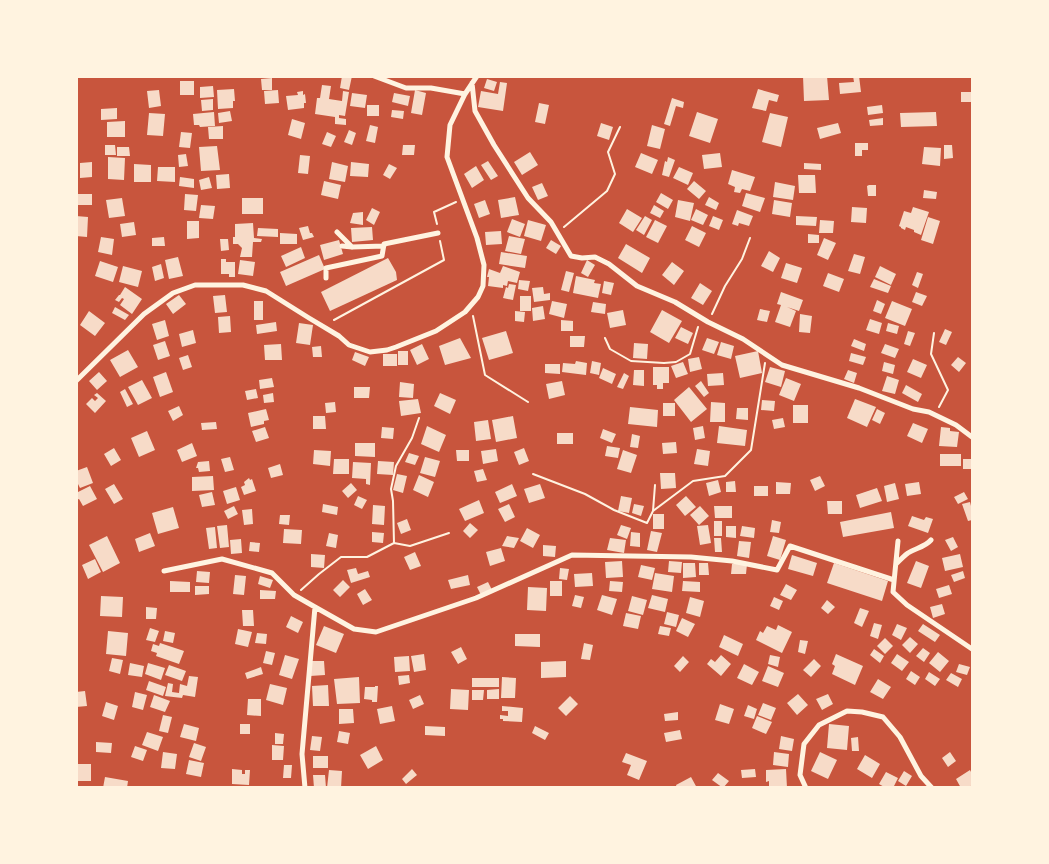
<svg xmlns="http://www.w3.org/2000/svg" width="1049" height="864" viewBox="0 0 1049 864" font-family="Lora,serif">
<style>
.building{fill:#f7dbc8}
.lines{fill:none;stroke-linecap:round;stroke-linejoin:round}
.path{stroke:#fff3e0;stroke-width:2}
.minor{stroke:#fff3e0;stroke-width:5}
</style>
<rect width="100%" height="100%" fill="#c8553d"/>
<!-- building -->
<path class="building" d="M342,76H352L349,90L340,88Z
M803,76H827L829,100L804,101Z
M853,76H859L861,92L840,94L839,83L854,82Z
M272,78V90H262L261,79Z
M487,79L497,82L494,91L484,88Z
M180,81H194V95H180Z
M500,82L507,83L503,111L478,107L481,91L498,94Z
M322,85L331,86L329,99L342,101L343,91L349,92L345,116L339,115V118L346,119V125L335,124V117L315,114L317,98H320Z
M213,86L214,97L200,98V87Z
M234,89L235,101H233V108L218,109L217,90Z
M758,89L779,95L777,102L769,100L766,111L752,108Z
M159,90L161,106L149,108L147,91Z
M278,90L279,103L265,104L264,91Z
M415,90L426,93L422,115L411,113Z
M303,91V95L305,94L306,103H304V108L288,110L286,96L298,95L297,92Z
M961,92H972V102H961Z
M352,93L367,95L365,108L350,106Z
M394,93L410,96L408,106L392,102Z
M672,98L684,102L683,108L676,106L670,126L664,124Z
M213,99V110L202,111L201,100Z
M539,103L549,105L545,124L535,122Z
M367,105H379V116H367Z
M882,105L883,113L868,115L867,107Z
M117,108V119L101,120V109Z
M392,110L404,111L403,119L391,117Z
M230,111L232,121L219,123L218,113Z
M214,112L215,126L200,127L199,125H194L193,114Z
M697,112L718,119L710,143L689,136Z
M936,112L937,126L901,127L900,113Z
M149,113L165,114L163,136L147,135Z
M770,113L788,117L781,147L762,142Z
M883,118V125L870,126L869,120Z
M292,119L305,123L301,139L288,135Z
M125,121V137H107V122Z
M601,123L613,127L609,140L597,136Z
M838,123L841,133L820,139L817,128Z
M370,125L378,127L375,143L366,141Z
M652,125L665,129L660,149L647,146Z
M223,126V139H209L208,127Z
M349,130L356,133L352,145L344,142Z
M181,132L192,133L190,148L179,147Z
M327,132L336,136L331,147L322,144Z
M855,143H868V150H862V156H855Z
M105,145H115L116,155H105Z
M403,145H415L414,155H402Z
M944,145H952L953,158L944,159Z
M217,146L220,170L201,171L199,147Z
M117,147H129L130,156H117Z
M924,147L941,148L940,166L922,164Z
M530,152L538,165L522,175L514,162Z
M641,153L658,160L652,174L635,167Z
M720,153L722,167L704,169L702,155Z
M186,154L188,166L179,167L178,155Z
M300,155L310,156L308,174L298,173Z
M108,157L125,158L124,180L108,179Z
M668,157L675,160L669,177L662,175L665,161L667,162Z
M488,161L498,176L491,180L481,165Z
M92,162V177L80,178V163Z
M332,162L348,166L345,182L329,179Z
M351,162L369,164L368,177L350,176Z
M804,163L821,164V170L804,169Z
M134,164L151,165V182H134Z
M389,164L397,168L390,179L383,175Z
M476,166L484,180L472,188L464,174Z
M158,167H175V182L157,181Z
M679,167L693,173L688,185L673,178Z
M732,170L755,177L750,191L742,189L740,193L734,192L735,187L728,184Z
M229,174L230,188L217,189L216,175Z
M798,175H815L816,193H799Z
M180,177L194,179V188L179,186Z
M209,177L212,188L201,190L199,180Z
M324,181L341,185L338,199L321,195Z
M694,181L706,191L699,199L687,189Z
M775,182L795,186L793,200L773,197Z
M542,183L548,196L538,200L532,187Z
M869,185H876V196H868L867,186Z
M924,190L937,192L936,199L923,198Z
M661,193L673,200L668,209L656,202Z
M746,193L765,198L760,212L742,206Z
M77,194H92V205H78Z
M185,194L198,195L196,211L184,210Z
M515,197L519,215L501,218L498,200Z
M709,197L719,203L716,210L705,205Z
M122,198L125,216L109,218L106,200Z
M242,198H263V214H242Z
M485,200L490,214L479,218L474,204Z
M678,200L694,203L690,221L675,217Z
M774,200L792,203L790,217L772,214Z
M201,205L215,206L213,219L199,218Z
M654,205L664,211L660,218L650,213Z
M852,207L867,208L866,223L851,222Z
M913,207L929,212L921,235L914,232V230L906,227L905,230L901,228V227L899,226L904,211L911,213Z
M372,208L380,212L374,225L366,220Z
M627,209L642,218L633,232L619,223Z
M696,209L708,215L703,225L691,220Z
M737,210L753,216L749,226L739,223L738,226L732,224Z
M363,212V225L350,223L353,213Z
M76,216L88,217L87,237L76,236Z
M645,216L652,220L644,235L636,230Z
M713,216L723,220L719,230L709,226Z
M796,216L817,217L816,226L796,225Z
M928,217L940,221L933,244L921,240Z
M512,219L525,224L520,237L507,232Z
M528,220L546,225L541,241L524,236Z
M655,220L667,226L658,243L646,237Z
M820,220L834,221L833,233H819Z
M187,221H199V238L187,239Z
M134,222L136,235L122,237L120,224Z
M253,223L254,238L262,239L261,242H253L252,257H240L242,248L238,244H233V237H235V224Z
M308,226L310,233H312L314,237L303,240L299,228Z
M692,226L706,233L699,247L685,240Z
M372,227L373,240L352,242L351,228Z
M258,228L278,229V237L257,236Z
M501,231L502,244L486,245L485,232Z
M280,233L297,234V244H280Z
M808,234L819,235V243H808Z
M509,236L525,239L521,254L505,251Z
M101,237L114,239L112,255L98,252Z
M164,237L165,246H152V238Z
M824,238L836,243L828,260L817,255Z
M220,239H228L229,250L221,251Z
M339,240L343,254L324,260L320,245Z
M551,240L561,246L556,254L546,248Z
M626,244L650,258L642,273L618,258Z
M301,247L305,258L286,267L281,256Z
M769,251L780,258L773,272L761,266Z
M501,252L527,256L525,268L499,264Z
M854,254L865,257L860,274L848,271Z
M319,255L325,269L286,286L280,272Z
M178,257L183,276L169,279L165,260Z
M388,258L396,272L397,280L330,311L321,292Z
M221,259H226V262H235V277H229V274H221Z
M240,260L255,262L253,276L238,274Z
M587,260L595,265L588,277L581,273Z
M100,261L118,267L113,282L95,276Z
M672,262L684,271L674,285L662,275Z
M786,263L802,268L797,283L781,278Z
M161,264L164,278L155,281L152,267Z
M123,266L142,271L138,287L119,282Z
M503,266L520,272L517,283L508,281L507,286L503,285V288L488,286L489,277H487L489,269L500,273Z
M880,266L896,274L891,285L875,277Z
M566,271L574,273L569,292L561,290Z
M917,272L923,274L918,288L912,285Z
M828,273L844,279L839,292L823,286Z
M576,276L595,280L594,283L601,284L598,298L573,293Z
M874,279L891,286L888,293L870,287Z
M519,280L530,281L528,291L518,289Z
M604,281L614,283L611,295L602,293Z
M700,283L712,291L703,305L691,298Z
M509,284L516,285L513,300L503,298L506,287L508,288Z
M125,287L142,299L132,314L120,305L124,299L122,298L119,302L115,300L119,295H120Z
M543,287L544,294L550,293V300L534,302L532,288Z
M781,292L803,300L799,311L787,307L796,311L790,327L775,322L781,305L777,304Z
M916,292L927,296L922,306L912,302Z
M179,295L186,304L173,314L166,304Z
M225,295L227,312L215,313L213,296Z
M520,296H531V311H520Z
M877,300L885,304L881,314L873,311Z
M254,301H263V320H254Z
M552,301L567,304L564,318L549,314Z
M892,301L912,309L905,326L885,318Z
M593,302L606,304L605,314L591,312Z
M543,306L545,319L533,321L532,308Z
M115,307L129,315L125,320L112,313Z
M760,309L770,311L767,322L757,320Z
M623,310L626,325L610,328L607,313Z
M662,310L682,321L669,343L650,332Z
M89,311L105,323L95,336L80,325Z
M515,311L525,312L524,322L515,321Z
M800,314L812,316L810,333L799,332Z
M230,316L231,332L219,333L218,317Z
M870,319L882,323L879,334L866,330Z
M165,320L169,336L157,340L152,324Z
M561,320L573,321V331H561Z
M276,322L277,331L257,334L256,325Z
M299,323L313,325L310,345L296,343Z
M888,323L899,326L897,334L886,331Z
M681,327L693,333L688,344L675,338Z
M945,329L952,332L946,345L939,342Z
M193,330L196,343L182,347L179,334Z
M506,331L513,353L489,360L482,338Z
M908,331L915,333L910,346L904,344Z
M570,336H585L584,347H570Z
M460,338L471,358L445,365L439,346Z
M707,338L719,342L714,354L702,350Z
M854,339L866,344L864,351L851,346Z
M165,341L170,356L158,360L153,345Z
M721,342L734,346L731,359L717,355Z
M634,343L648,344L647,359L633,358Z
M281,344L282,360H265L264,345Z
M422,344L429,359L417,365L410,350Z
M885,344L899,349L895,358L881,353Z
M321,346L322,357H313L312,347Z
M128,350L138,367L120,377L110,360Z
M398,351H408V365H398Z
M758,351L762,373L740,378L735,356Z
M355,352L369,357L365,366L352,360Z
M851,353L866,357L863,365L849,361Z
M383,354H397V366H383Z
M188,355L192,367L183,370L179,358Z
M699,357L702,369L690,372L688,359Z
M958,357L966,363L959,372L951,365Z
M913,359L927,365L921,378L907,372Z
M576,361L587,363L586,375L562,372L563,363L575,364Z
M592,361L601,363L599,375L590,373Z
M683,362L688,374L676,378L671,366Z
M884,362L895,365L893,374L882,371Z
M545,364H560V374L545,373Z
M653,367H669V383H663V389H657V385H653Z
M770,367L785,371L781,387L765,382Z
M603,368L616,374L612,384L599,378Z
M634,370H644V386L633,385Z
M848,370L857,373L854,383L844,379Z
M99,372L107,381L97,390L89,381Z
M166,372L173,392L160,397L153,377Z
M624,373L629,376L623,389L617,387Z
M723,373L724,385L708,386L707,374Z
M887,376L899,380L895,394L882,391Z
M272,378L274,387L260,389L259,380Z
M786,378L801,384L794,401L779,395Z
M142,380L152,398L138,405L128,387Z
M562,381L565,395L549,399L546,384Z
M701,381L709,393L704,397L695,386Z
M400,382L414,384L413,398L399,397Z
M906,385L922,394L918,402L902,393Z
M354,387H370L369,398H354Z
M689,387L707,409L691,422L674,400Z
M125,389L133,404L127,407L120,392Z
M256,389L258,398L247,400L245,391Z
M97,393L106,401L95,413L86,404L92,398L95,401L98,398L94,395Z
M273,393L274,402L264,403L263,395Z
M440,393L456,400L450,414L434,406Z
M418,399L421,413L401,416L399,401Z
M855,399L876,407L867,427L847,418Z
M762,400L775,401L774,411L761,410Z
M335,402L336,412L326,413L325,403Z
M711,402L725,403V422H710Z
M663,403H675V416H663Z
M793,405H808V423H793Z
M179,406L183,415L173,421L168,411Z
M630,407L658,410L657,427L628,424Z
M737,408H748V420L736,419Z
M266,409L269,420L264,421V424L251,427L248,413Z
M877,409L885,413L880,424L872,420Z
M313,416H325L326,429H313Z
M513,416L517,438L496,442L492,420Z
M783,418L785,427L774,429L772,420Z
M488,420L491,439L476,441L474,422Z
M216,422L217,429L202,430L201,423Z
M913,423L928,429L922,443L907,436Z
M427,426L446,435L439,452L421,444Z
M703,426L705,438L695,440L693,428Z
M719,426L747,430L745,446L717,443Z
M265,427L269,438L256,442L252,431Z
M382,427L394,428L393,439L381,438Z
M941,427L950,428V431L959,432L957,447L939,446Z
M603,429L616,434L612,443L600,438Z
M147,431L155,450L139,457L131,438Z
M557,433H573V444H557Z
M632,434L640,436L638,448L630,447Z
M676,442L677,453L663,454L662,443Z
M192,443L197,456L182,462L177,450Z
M355,443H375V457L355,456Z
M607,446L620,448L618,458L605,456Z
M114,448L121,460L111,466L104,454Z
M524,448L529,461L519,465L514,452Z
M496,449L498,461L483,464L481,451Z
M697,449L710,451L708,466L694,464Z
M314,450L331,451L330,466L313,464Z
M456,450H469V461H457Z
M623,450L637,455L631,473L617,469Z
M409,453L419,456L415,465L405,462Z
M940,454H961V466H940Z
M230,457L234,470L225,472L221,459Z
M425,457L440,461L435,477L420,473Z
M334,459H349V474H333Z
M963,459H972V469H963Z
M209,461L210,471L199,472L198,468H196L198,462Z
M378,461L394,462L393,475L377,474Z
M353,462L371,463L370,485L366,484V479L352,478Z
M280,464L283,475L271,478L268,468Z
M87,467L93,483L80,488L76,480V471Z
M483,469L487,480L477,482L474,471Z
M660,473H675L676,488L661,489Z
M397,474L407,476L403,493L393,490Z
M419,475L434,482L428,497L413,490Z
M213,476L214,490L192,491V477Z
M820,476L825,486L815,491L810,480Z
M249,478L250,480L252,479L256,491L244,495L241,487L245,485L244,482Z
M718,480L721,492L709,496L706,483Z
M735,481L736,492H726V482Z
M776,482L791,483L790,494H776Z
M919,482L921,494L907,496L905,484Z
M351,483L357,490L348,498L342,491Z
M895,483L899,499L887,502L884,486Z
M114,484L123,499L114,504L105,489Z
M512,484L517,496L500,503L495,492Z
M540,484L545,498L529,503L524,489Z
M90,486L97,499L83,506L79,499L76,500V493Z
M754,486H768V496H754Z
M236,487L240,500L227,504L223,491Z
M877,488L882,501L860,508L856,495Z
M212,492L215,505L202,507L199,495Z
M964,492L968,499L958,504L954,497Z
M358,496L367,500L362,509L354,505Z
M621,496L632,498L629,513L618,511Z
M686,496L696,507L685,516L676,505Z
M479,500L484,513L465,521L459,509Z
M827,501H842V514H828Z
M970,502L972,510V520L968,521L962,504Z
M323,504L338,507L337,515L322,512Z
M509,504L515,517L505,522L498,509Z
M634,504L644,506L641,516L632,513Z
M373,505L385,506L384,525L372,524Z
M234,506L238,514L228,519L224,511Z
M700,506L709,516L699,525L690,515Z
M714,506H732V518H715Z
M173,507L179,528L158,534L152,513Z
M252,509L253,524L244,525L242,510Z
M891,512L894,528L843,537L840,522Z
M653,514H664V529H653Z
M280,515H290L289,525L279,524Z
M912,516L924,520L926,517L933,519L928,533L908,526Z
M407,519L411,530L401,534L397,523Z
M772,520L781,522L779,533L770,532Z
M714,521H722V536H714Z
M470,523L478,530L470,538L463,531Z
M227,525L229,547L220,548L217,526Z
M621,525L631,528L627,539L617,535Z
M708,525L711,543L700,545L697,526Z
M726,526H736V538L726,537Z
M742,526L755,528L754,538L740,536Z
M215,527L217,548L209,549L206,528Z
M527,528L540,535L533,548L520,541Z
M284,529L302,530L301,544L283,543Z
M651,531L662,533L657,552L647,550Z
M372,532L384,533L383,543L372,542Z
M631,532L640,533V547L630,546Z
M150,533L155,546L139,552L135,539Z
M329,533L338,535L336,548L326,546Z
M107,536L120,563L103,572L89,545Z
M507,536L519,538L514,548L502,546Z
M773,536L786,540L780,560L767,556Z
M953,537L958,547L951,551L945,540Z
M610,538L626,540L624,553L607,550Z
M714,538H721L722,552H715Z
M241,539L242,553L231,554L230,540Z
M739,541L751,542L749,558L737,556Z
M250,542L260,543L259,552L249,551Z
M543,545L556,546L555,557L543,556Z
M501,548L505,561L490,566L486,552Z
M415,552L421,566L410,570L404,557Z
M311,554L325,555L324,568L311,567Z
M960,554L963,567L945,571L942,558Z
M792,555L817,563L813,576L788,569Z
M95,559L101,572L88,579L82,565Z
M622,561L623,577L606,578L605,562Z
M669,561L682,562L681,573L668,572Z
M916,561L929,566L921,588L907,583Z
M683,563H695L696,577L683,578Z
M699,563H708L709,575H699Z
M834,563L888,581L882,601L827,583Z
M732,564H747L746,574H731Z
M641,565L655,568L652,580L638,577Z
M356,568L358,574L368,571L370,577L351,583L347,570Z
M560,568L569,569L567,580L559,579Z
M197,571L210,572L209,583L196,582Z
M963,571L965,578L954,582L951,575Z
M592,573L593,586L575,587L574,574Z
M655,573L674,576L672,592L652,589Z
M235,575L246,576L244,595L233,594Z
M468,575L470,585L451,589L448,580Z
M260,576L273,580L270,588L258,584Z
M343,580L350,587L340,597L333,590Z
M170,581L190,582V592H170Z
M550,581H562V596H550Z
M610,581L623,582L622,592L609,591Z
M683,581L700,582V592L682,591Z
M488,582L492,590L481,595L477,587Z
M786,584L797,590L791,600L780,595Z
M949,585L952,594L939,598L936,589Z
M195,586H209V594L195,595Z
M528,587L547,588L546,611L527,610Z
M365,589L372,600L363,605L357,594Z
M260,590L276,591L275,599H260Z
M575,595L584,597L581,608L572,606Z
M602,595L617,599L612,615L597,610Z
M652,595L668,599L665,612L648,608Z
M101,596L123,597L122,617L100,616Z
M632,596L647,600L643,615L628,611Z
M690,597L704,601L700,617L686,613Z
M774,597L783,601L779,610L770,606Z
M827,600L835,607L828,614L821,608Z
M942,604L945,614L933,618L930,607Z
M146,607L157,608L156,619H146Z
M860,608L869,611L862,627L854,623Z
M242,610H253L254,626H243Z
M667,612L679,615L676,627L664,624Z
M626,613L641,616L638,629L623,626Z
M291,616L303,622L298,633L286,627Z
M682,618L695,624L688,637L676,631Z
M874,623L882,625L878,639L870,636Z
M897,624L907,628L901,640L892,635Z
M923,624L940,635L935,642L918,631Z
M778,625L792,632L782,653L756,640L760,631L763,633L767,626L776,630Z
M324,626L344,634L336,653L316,645Z
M660,626L671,628L669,636L658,634Z
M150,628L159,631L155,642L146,640Z
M238,629L252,632L248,647L235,644Z
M108,631L128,633L126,656L106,654Z
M165,631L175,633L173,643L163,641Z
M257,633L267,634L266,644L255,643Z
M515,634H540V647L515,646Z
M724,635L743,644L738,656L719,647Z
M910,637L918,644L910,653L902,645Z
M885,638L893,646L885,654L877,646Z
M800,640L808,641L805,654L798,652Z
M160,643L184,651L179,664L156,656L157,653L151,651L153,644L159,646Z
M584,643L593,645L590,660L581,659Z
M461,647L467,659L458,664L451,652Z
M923,648L930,653L924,662L916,656Z
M874,649L884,656L880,663L870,655Z
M266,651L275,653L272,665L263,663Z
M938,652L949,661L940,672L929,663Z
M424,654L426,670L414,672L411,656Z
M836,654L863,666L855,685L832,674L835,666L832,664Z
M897,654L909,662L902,671L891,663Z
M285,655L299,659L292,679L279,675Z
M721,655L731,664L721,676L707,664L711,659L715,662Z
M770,655L780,657L778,667L768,664Z
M409,656L410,671L395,672L394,657Z
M683,656L689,662L680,672L674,666Z
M112,658L123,660L120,674L109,671Z
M814,659L821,666L811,677L803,670Z
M309,661H324L325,675L310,676Z
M566,661V677L541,678V662Z
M130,663L144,666L142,677L128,675Z
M148,663L165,668L161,680L145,674Z
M744,664L759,672L752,685L737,678Z
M959,664L970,667L967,675L956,672Z
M169,665L186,671L182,681L165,675Z
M768,666L784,673L778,687L762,681Z
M261,667L263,674L247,679L245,673Z
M911,671L920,677L915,685L906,679Z
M929,672L940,679L935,686L925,679Z
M951,673L962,679L958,687L946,680Z
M409,675L410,683L399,685L398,676Z
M189,676L198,677L195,697L183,695L182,698L165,696L168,683L173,684L172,692L179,693L180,684L187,686Z
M359,677L360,703L337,704L334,679Z
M502,677L516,678L515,698H501Z
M472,678H499V687H472Z
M878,679L891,687L883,699L870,692Z
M149,681L166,687L163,696L146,690Z
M270,684L287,688L283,705L266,700Z
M328,685L329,706H313L312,686Z
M375,686H378L377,702H372V700L364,699L365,687H375Z
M451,689L469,690L468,710L450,709Z
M499,689V699H487V690Z
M472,690H484L483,700H472Z
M85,691L87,706L76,707V692Z
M135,692L147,695L143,710L132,707Z
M798,694L808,705L797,715L787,703Z
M828,694L833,704L822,710L816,699Z
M154,695L170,701L165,712L150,707Z
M420,695L424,704L413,709L409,700Z
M570,696L578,704L566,716L558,708Z
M248,699H261V716L247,715Z
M106,702L118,706L114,720L102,716Z
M763,703L776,708L771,720L758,715Z
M720,704L734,709L729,724L715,720Z
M748,705L757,709L754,719L744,716Z
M392,706L395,721L380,724L377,709Z
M502,706L523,708L522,722L503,721V719H500V715L508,716V711H502Z
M339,709H353L354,723L339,724Z
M678,712V720L665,721L664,714Z
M163,715L172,717L168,733L159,731Z
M757,716L772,722L766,734L752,728Z
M184,724L199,728L196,741L180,737Z
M240,724H250V734H240Z
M829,724L849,726L847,750L827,748Z
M425,726L445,727V736L425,735Z
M535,726L549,733L545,740L532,733Z
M680,730L682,739L666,742L664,733Z
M339,731L350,733L348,744L337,742Z
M147,732L163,737L158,751L142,745Z
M275,733L284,734L283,744H275Z
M312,736L322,737L320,751L310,750Z
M781,736L794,739L792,751L779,749Z
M858,737L859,751H852L851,738Z
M96,742L112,743L111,753L96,752Z
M194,743L206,747L201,761L189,757Z
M272,745L284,746L283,760H272Z
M135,746L147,750L143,761L131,757Z
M376,746L383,760L368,769L360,755Z
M163,752L177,754L175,769L161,768Z
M774,752L789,754L788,767L773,765Z
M820,752L837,760L828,779L811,771Z
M950,752L956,761L948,767L942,758Z
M626,753L647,761L639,780L627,775L631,765L622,762Z
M865,755L880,764L872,778L857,769Z
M313,756H328V768H313Z
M189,760L204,763L201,777L186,774Z
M78,764H91V781H76Z
M284,765H292L291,778H283Z
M232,769L242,770V774H245V770H250L249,785L232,784Z
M412,769L417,775L406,784L402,779Z
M755,769L756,777L742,778L741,770Z
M786,769L787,788H769V781L766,782V770Z
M329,770L342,771L341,788H327Z
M970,770L972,774V785L968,788H961L956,779Z
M904,771L912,776L906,786L898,781Z
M886,772L898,778L893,788H886L879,784Z
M718,773L729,781L723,788L712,780Z
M313,775H325L326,788H314Z
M105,777L128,781L127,788H103Z
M691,777L697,788H677L676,785Z"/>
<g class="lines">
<!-- path -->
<path class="path" d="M437,224L434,212L456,202
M564,227L607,191L615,174L608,152L620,127
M712,314L725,286L742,259L750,238
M473,316L485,375L528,402
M334,320L444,260L440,241
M934,333L931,354L948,390L939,407
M605,338L610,349L631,361L664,363L676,362L690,354L698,327
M533,474L585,494L614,510L647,523L653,511L693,481L725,476L751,450L765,363
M653,511L655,485
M394,543L393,501L391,489L396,466L412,438L419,418
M301,590L319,574L341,557H367L394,543L410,546L449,533"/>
<!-- minor -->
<path class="minor" d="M374,76L406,88H431L465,94
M472,83L475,111L494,145L528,198L551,222L571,256L582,258L595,257L609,264L637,286L675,302L708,322L743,339L782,365L859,388L913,409L929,412L956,425L972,437
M337,232L352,247
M342,246L352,247L384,246
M326,278V268L382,256L384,244L438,233
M76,381L144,314L173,293L195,285H243L266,291L309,318L339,336L349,345L370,352L387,350L396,347L436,331L465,312L478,297L483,286L484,265L477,238L447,157L450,125L465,94L477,76
M898,541L893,592L907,605L972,649
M896,564C900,560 904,556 908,553C916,548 925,547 931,540
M164,571L222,559L272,573L294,595L315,607L354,629L376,632L476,598L572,555L691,557L732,561L777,570L790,546L894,580
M305,788L302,754L315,607
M806,788L800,775L804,744L819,725L847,711L862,712L883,717L900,737L921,776L932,788"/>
</g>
<!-- border -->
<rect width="1049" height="864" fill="none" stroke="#fff3e0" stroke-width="156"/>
</svg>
